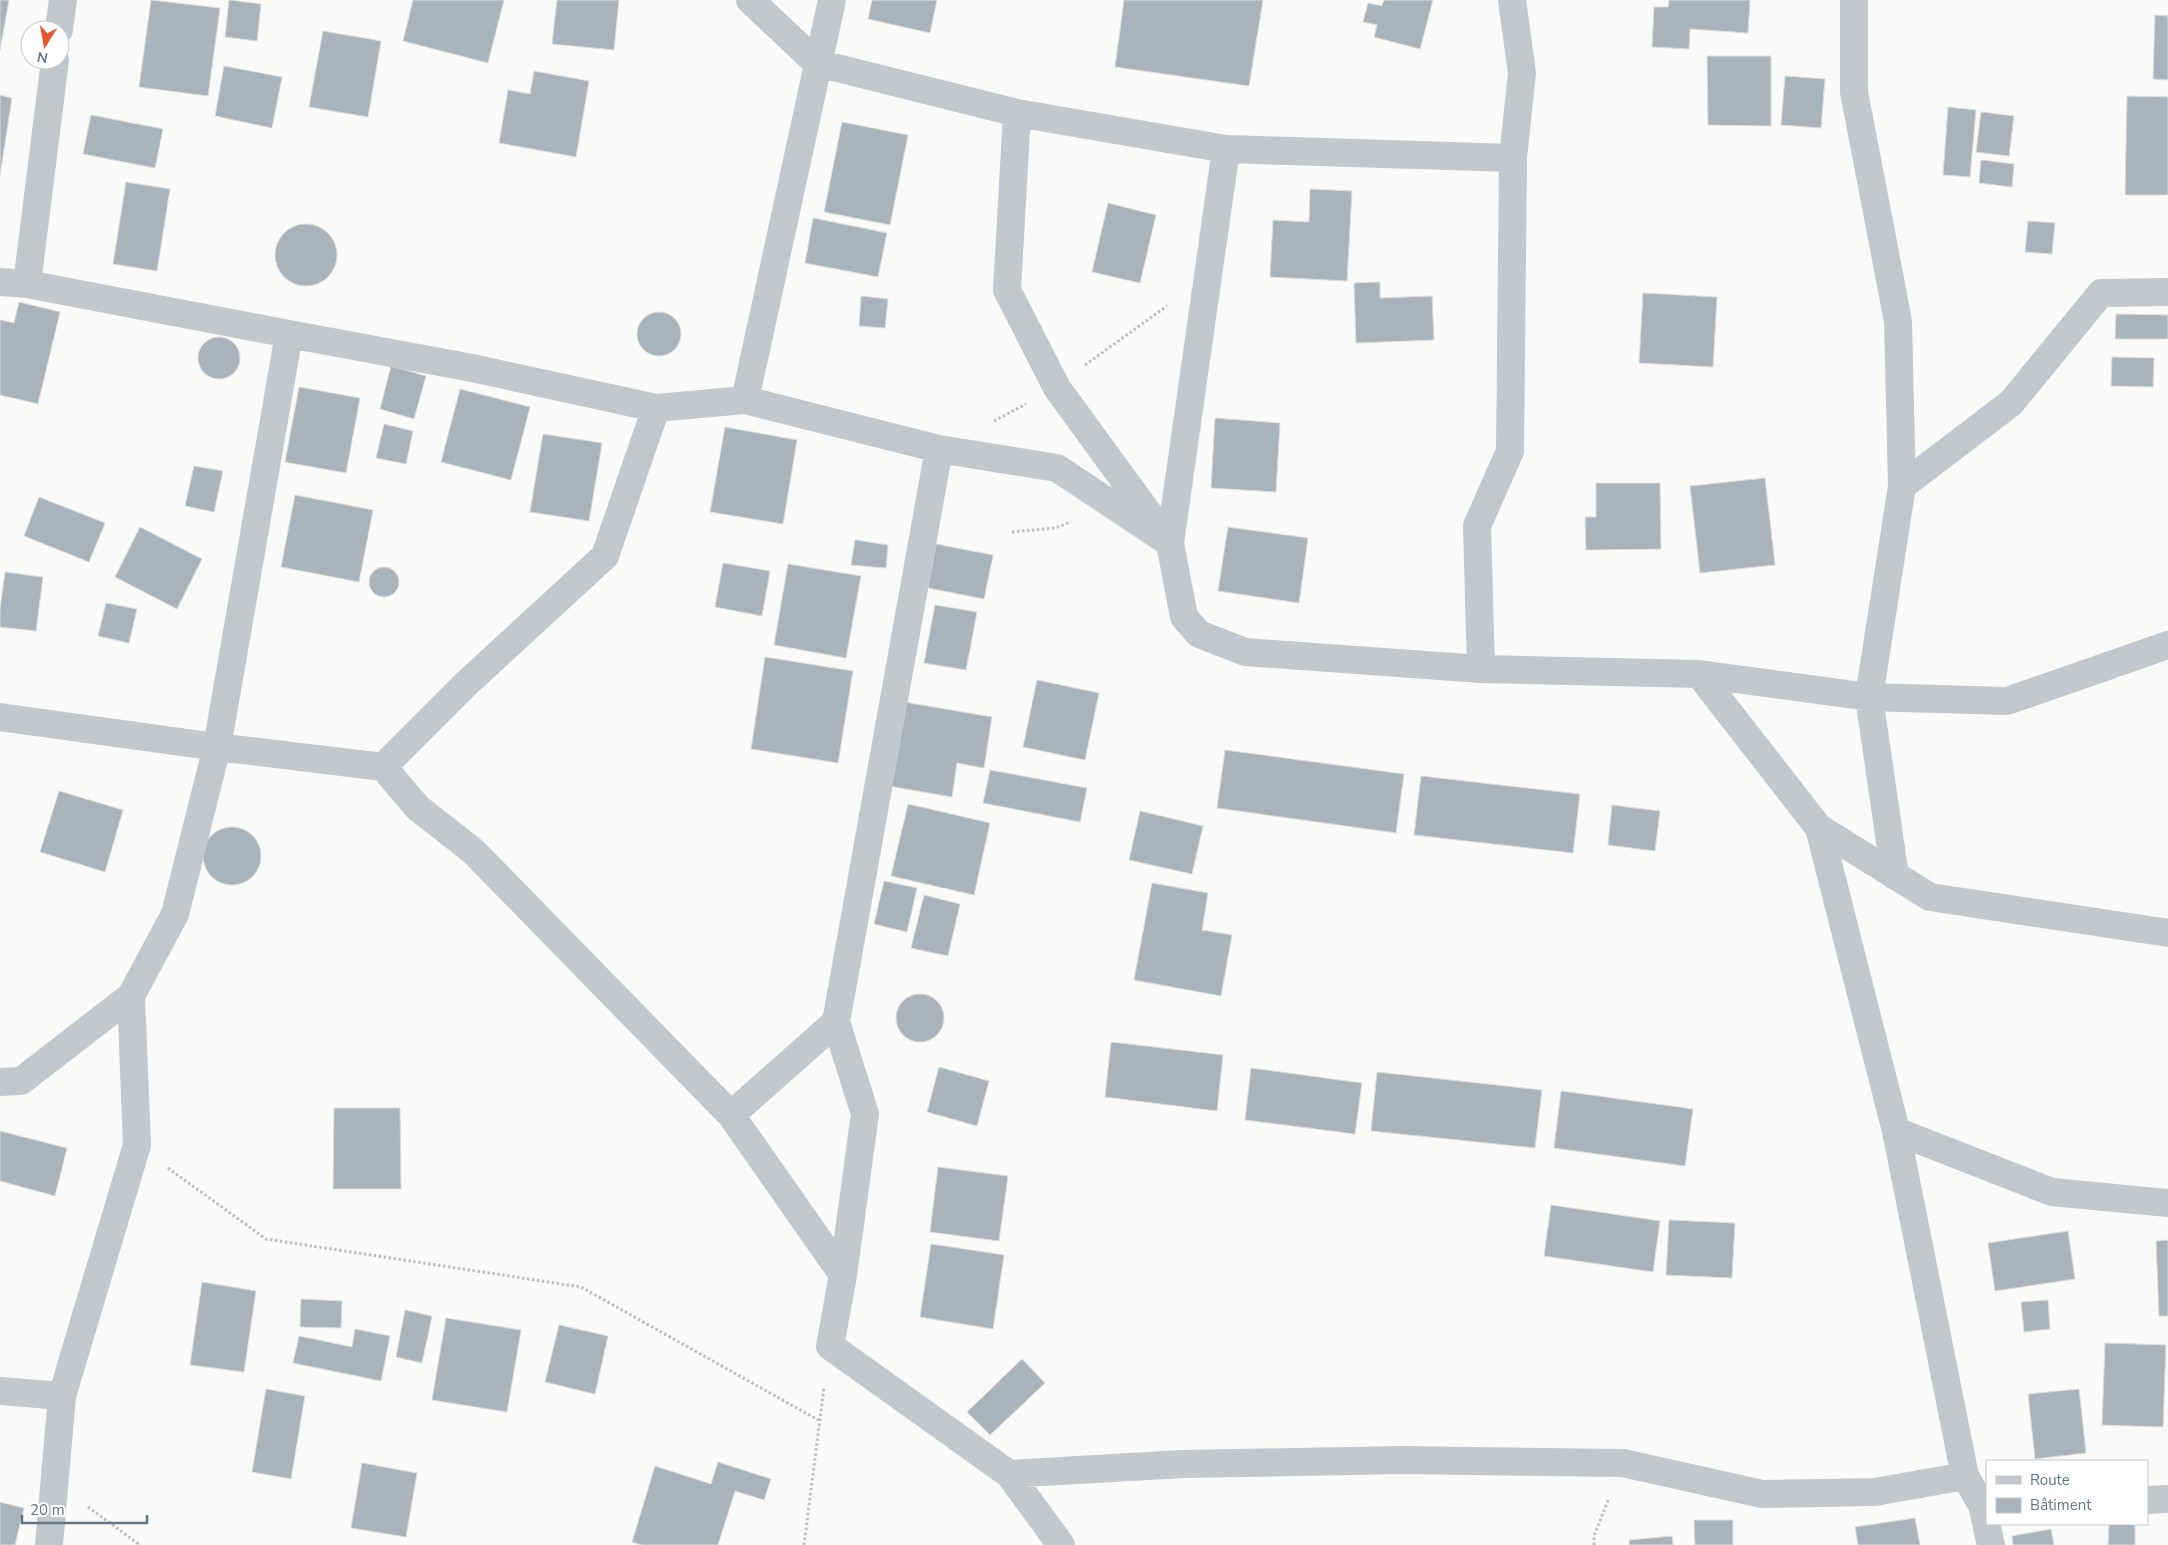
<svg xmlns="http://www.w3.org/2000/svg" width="2168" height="1545" viewBox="0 0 2168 1545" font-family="'Nunito Sans',sans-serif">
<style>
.building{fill:#aab3b9;stroke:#dcdcda}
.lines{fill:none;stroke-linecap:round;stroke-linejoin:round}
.path{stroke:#bbbfc2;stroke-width:3;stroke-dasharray:2.5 2.5;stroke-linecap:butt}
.minor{stroke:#c3c8cc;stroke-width:28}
</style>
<rect width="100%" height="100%" fill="#fafaf8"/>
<!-- building -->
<path class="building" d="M0,0H9L0,50Z
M151,0L220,8L208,96L139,87Z
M229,0L261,4L257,41L225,37Z
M413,0H504L488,63L403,41Z
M557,0H619L614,50L552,44Z
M872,0H937L930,33L868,19Z
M1124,0H1263L1249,86L1115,67Z
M1384,0H1433L1420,49L1374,37L1377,25L1363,22L1368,3L1382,6Z
M1669,0H1750L1748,33L1690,29L1689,49L1652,47L1654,7H1668Z
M2155,15L2168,16V80L2153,79Z
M323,31L381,41L368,117L309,107Z
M1707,56H1771V126L1708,125Z
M224,66L282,77L272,128L215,116Z
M534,71L589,81L576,157L499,143L508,90L530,94Z
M1785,76L1825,79L1821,128L1781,125Z
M0,95L12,98L0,175Z
M2127,96L2168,97V195H2125Z
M1948,107L1976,110L1970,177L1943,175Z
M1981,112L2014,116L2009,156L1976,152Z
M91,115L163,129L155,168L83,154Z
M842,122L908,135L890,225L824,212Z
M1981,160L2014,164L2012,187L1979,183Z
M126,182L170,189L157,271L113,264Z
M1310,189L1352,191L1347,281L1270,277L1273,220L1309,222Z
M1108,203L1156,215L1140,283L1092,272Z
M813,218L887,233L878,277L805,263Z
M2028,221L2055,223L2052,254L2025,252Z
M275 255a31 31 0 1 1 62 0a31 31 0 1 1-62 0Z
M1380,282V298L1432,296L1434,340L1356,343L1354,283Z
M1643,293L1717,297L1713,367L1639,363Z
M861,296L888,299L885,328L859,326Z
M19,302L60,312L38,404L0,395V320L14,323Z
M637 334a22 22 0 1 1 44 0a22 22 0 1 1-44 0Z
M2116,314L2168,315V339H2115Z
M198 358a21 21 0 1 1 42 0a21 21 0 1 1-42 0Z
M2112,357L2154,358L2153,387L2111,386Z
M391,366L426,376L414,419L380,409Z
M299,387L360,398L346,473L285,462Z
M460,389L530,407L511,480L441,462Z
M1215,418L1280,423L1276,492L1211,488Z
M384,424L413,431L406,464L376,458Z
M725,427L797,440L783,524L710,512Z
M543,434L602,443L589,521L530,512Z
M194,466L223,471L214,512L185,506Z
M1765,478L1775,565L1700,573L1690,486Z
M1596,483H1660L1661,549L1586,550L1585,517H1596Z
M295,495L373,510L359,582L281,567Z
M39,497L105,523L89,562L24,536Z
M140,527L202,559L177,609L115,577Z
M1228,527L1308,538L1299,603L1218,591Z
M855,540L888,545L886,568L851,565Z
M936,544L993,555L984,599L928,588Z
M723,563L770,571L762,616L715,607Z
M788,564L861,576L846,658L774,645Z
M369 582a15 15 0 1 1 30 0a15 15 0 1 1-30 0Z
M5,572L43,577L36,631L0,627V610Z
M106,603L137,609L129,643L98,636Z
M935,605L977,612L966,670L924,663Z
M765,657L853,671L838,763L751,749Z
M1037,680L1099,693L1085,760L1023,747Z
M904,702L992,717L984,768L957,763L952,797L889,786Z
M1225,750L1404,774L1396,833L1217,808Z
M990,770L1087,788L1080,822L983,803Z
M1421,776L1580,794L1573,853L1414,835Z
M59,791L123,810L105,872L40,852Z
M908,804L990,823L974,895L891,876Z
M1612,805L1660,811L1655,851L1608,845Z
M1140,811L1203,826L1192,874L1129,860Z
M203 856a29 29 0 1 1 58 0a29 29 0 1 1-58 0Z
M884,881L917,888L907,932L874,924Z
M1152,883L1208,893L1202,930L1232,935L1221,996L1134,980Z
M924,895L960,904L948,956L911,948Z
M896 1018a24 24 0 1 1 48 0a24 24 0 1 1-48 0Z
M1111,1042L1223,1055L1217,1111L1105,1097Z
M939,1067L989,1081L977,1126L927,1112Z
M1251,1068L1362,1083L1355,1134L1245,1120Z
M1377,1072L1542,1090L1535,1148L1371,1131Z
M1561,1091L1693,1109L1685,1166L1554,1148Z
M334,1108H400L401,1189H333Z
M0,1131L67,1148L55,1196L0,1181Z
M938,1167L1008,1176L999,1241L930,1232Z
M1551,1205L1660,1221L1653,1272L1544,1256Z
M1669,1220L1735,1223L1732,1278L1666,1275Z
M2068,1231L2075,1279L1995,1291L1988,1243Z
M2168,1240V1316H2159L2156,1241Z
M931,1244L1004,1255L993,1329L920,1317Z
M202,1282L256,1291L244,1372L190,1365Z
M301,1299L342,1301L341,1328L300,1327Z
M2048,1300L2050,1329L2024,1332L2021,1302Z
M405,1310L432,1316L422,1363L396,1357Z
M446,1318L521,1330L507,1412L432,1400Z
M559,1325L608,1336L595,1394L545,1382Z
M355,1329L390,1336L381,1381L293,1363L299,1336L352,1347Z
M2105,1343L2166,1345L2163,1427L2102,1425Z
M1022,1359L1045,1383L990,1435L967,1412Z
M266,1389L305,1396L291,1479L252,1472Z
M2079,1389L2086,1453L2035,1459L2028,1394Z
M718,1462L771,1479L764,1500L735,1491L718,1545H642L632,1542L655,1466L711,1484Z
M362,1463L417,1473L406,1537L351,1528Z
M0,1502L24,1508L15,1545H0Z
M1915,1518L1920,1545H1858L1855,1527Z
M1694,1520H1733V1545H1695Z
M2109,1524H2135V1545H2108Z
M2051,1529L2054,1545H2013L2012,1536Z
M1672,1536L1673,1545H1629V1540Z"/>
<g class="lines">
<!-- path -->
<path class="path" d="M1085,365L1167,306
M994,421L1026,404
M1012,532L1055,528L1071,522
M168,1168L266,1239L581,1287L820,1421
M88,1507L140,1545
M804,1545L824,1387
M1594,1545V1536L1609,1498"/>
<!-- minor -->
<path class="minor" d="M750,0L817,63L1017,113L1226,149L1513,158
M1512,0L1522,73L1513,158L1510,451L1477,526L1481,669L1699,674L1819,828L1896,1131L1965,1476L1982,1505L1991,1545
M1854,0V92L1898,321L1902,486
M59,30L63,0
M1017,113L1007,290L1057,388L1170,543L1184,617L1199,634L1245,652L1481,669
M0,282L27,284L289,334L217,747L175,914L131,996L137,1145L62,1396L0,1391
M27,284L55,60
M289,334L472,368L656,408L745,400L939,449L1057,468L1170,543L1226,149
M745,400L832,0
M1699,674L1869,697L2007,701L2168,645
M0,717L217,747L383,767L418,808L473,851L731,1115L843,1275L830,1346L1009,1474L1061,1545
M383,767L467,683L605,556L656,408
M1819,828L1930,897L2168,933
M1895,876L1869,697L1902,486L2011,403L2101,293L2168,292
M0,1082L21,1081L131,996
M731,1115L836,1022
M1896,1131L2052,1192L2168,1203
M843,1275L865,1114L836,1022L939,449
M1009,1474L1183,1464L1402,1460L1623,1463L1762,1494L1875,1492L1965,1476
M2147,1500L2168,1499
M49,1545L62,1396"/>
</g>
<!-- legend -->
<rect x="1986" y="1460" width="162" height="65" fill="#ffffff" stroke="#c1c8cd"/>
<rect x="1996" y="1476" width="25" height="8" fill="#c3c8cc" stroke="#c1c8cd"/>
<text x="2030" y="1485" font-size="15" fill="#657683">Route</text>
<rect x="1996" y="1498" width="25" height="15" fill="#aab3b9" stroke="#c1c8cd"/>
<text x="2030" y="1510" font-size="15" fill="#657683">Bâtiment</text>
<!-- north arrow -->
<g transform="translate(45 45) rotate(191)"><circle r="24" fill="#ffffff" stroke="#c1c8cd"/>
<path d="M0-4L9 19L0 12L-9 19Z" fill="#e4572e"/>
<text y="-8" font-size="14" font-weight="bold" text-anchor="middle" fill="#657683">N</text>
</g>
<!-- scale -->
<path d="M22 1515v8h125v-8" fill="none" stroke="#657683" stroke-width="2.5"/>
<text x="30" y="1515" font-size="15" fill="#657683" stroke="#ffffff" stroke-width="4" paint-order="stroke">20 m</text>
</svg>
